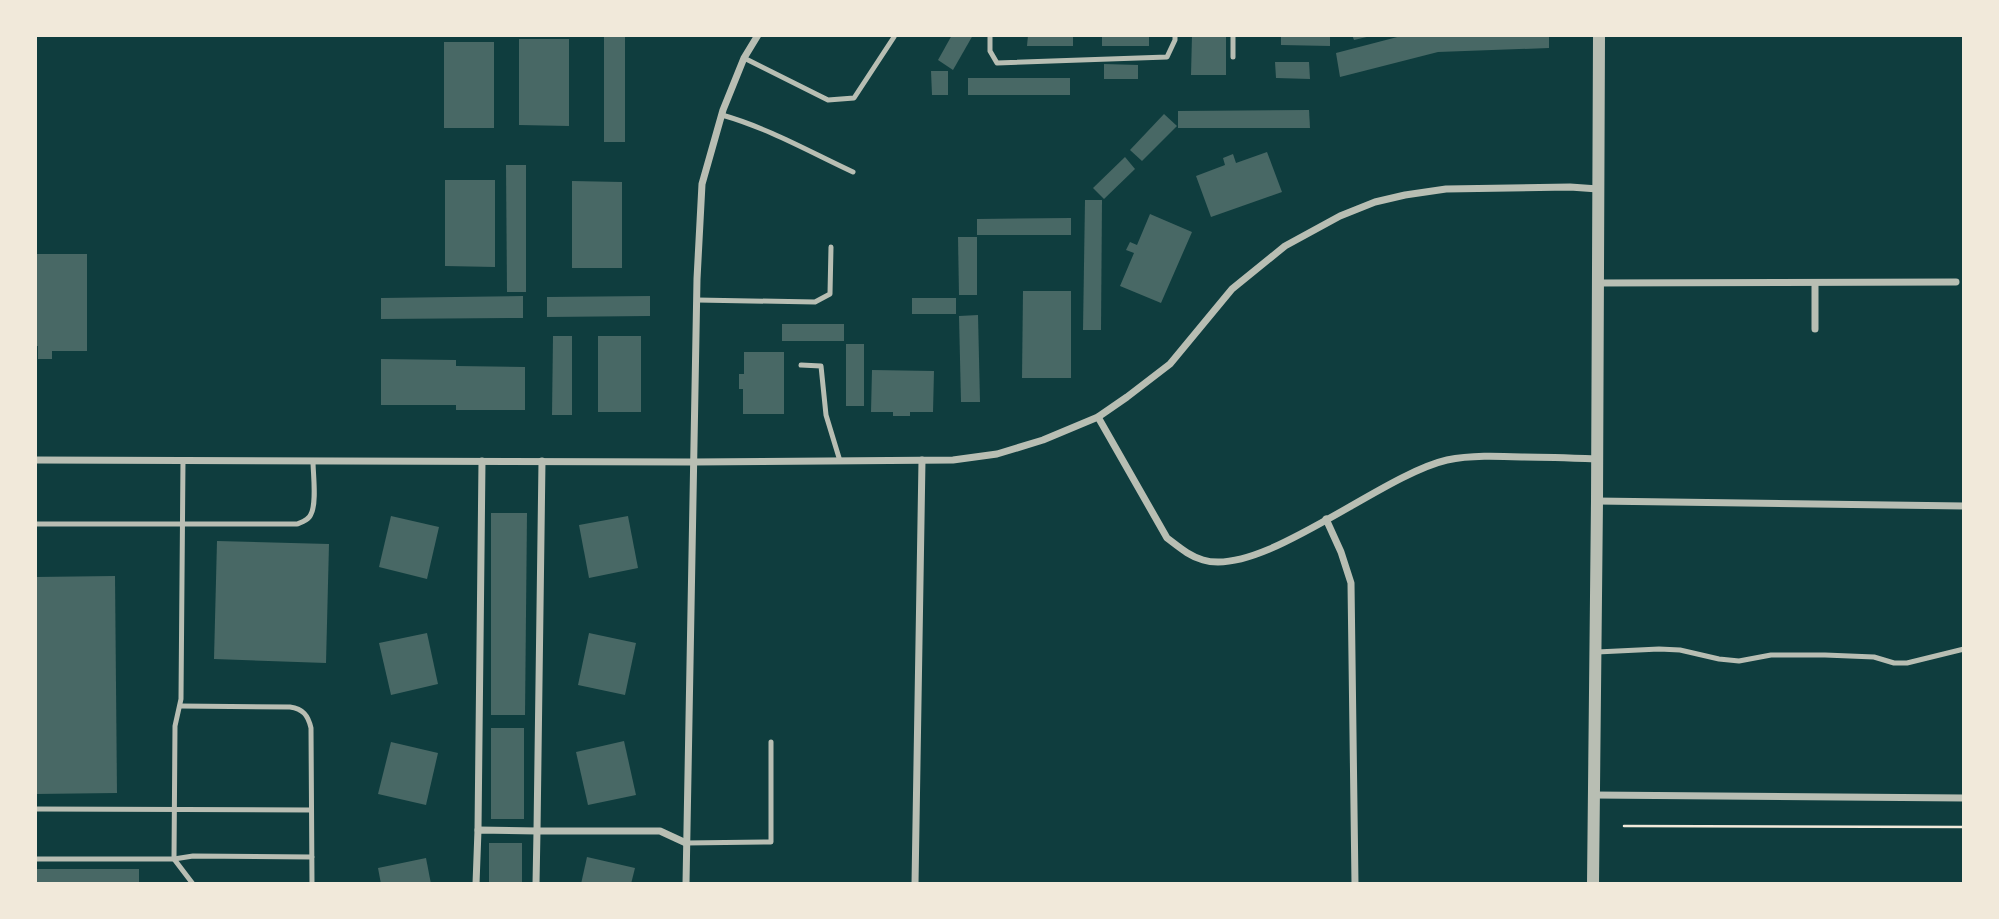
<svg xmlns="http://www.w3.org/2000/svg" width="1999" height="919" viewBox="0 0 1999 919" font-family="'Golos Text',sans-serif">
	<rect width="100%" height="100%" fill="#0f3d3e"/>
	<g fill="#486865">
		<rect x="604" y="35" width="21" height="107"/>
		<polygon points="952,35 973,35 953,70 938,60"/>
		<polygon points="1028,35 1073,35 1073,46 1027,46"/>
		<rect x="1102" y="35" width="47" height="11"/>
		<polygon points="1192,35 1226,35 1226,75 1191,75"/>
		<polygon points="1281,35 1330,35 1330,46 1281,45"/>
		<polygon points="1352,35 1370,35 1371,36 1354,40"/>
		<polygon points="1405,35 1549,35 1549,48 1438,52 1340,77 1336,53"/>
		<polygon points="519,39 569,39 569,126 519,125"/>
		<rect x="444" y="42" width="50" height="86"/>
		<polygon points="1275,62 1309,62 1310,79 1276,78"/>
		<polygon points="1104,64 1138,65 1138,79 1104,79"/>
		<polygon points="931,71 948,71 948,95 932,95"/>
		<rect x="968" y="78" width="102" height="17"/>
		<polygon points="1309,110 1310,128 1178,128 1178,111"/>
		<polygon points="1164,114 1177,126 1142,161 1130,150"/>
		<polygon points="1267,152 1282,192 1211,217 1196,176 1225,165 1223,158 1233,154 1236,163"/>
		<polygon points="1125,157 1135,169 1104,199 1093,188"/>
		<polygon points="506,165 526,165 526,292 507,292"/>
		<polygon points="445,180 495,180 495,267 445,266"/>
		<polygon points="572,181 622,182 622,268 572,268"/>
		<polygon points="1085,200 1102,200 1101,330 1083,330"/>
		<polygon points="1150,214 1192,232 1161,303 1120,286 1134,253 1126,250 1130,242 1137,245"/>
		<polygon points="1071,218 1071,235 977,235 977,219"/>
		<polygon points="958,237 977,237 977,295 959,295"/>
		<polygon points="35,254 87,254 87,351 52,351 52,359 38,359 38,346 35,346"/>
		<polygon points="1023,291 1071,291 1071,378 1022,378"/>
		<polygon points="523,296 523,318 381,319 381,298"/>
		<polygon points="650,296 650,316 547,317 547,297"/>
		<rect x="912" y="298" width="44" height="16"/>
		<polygon points="978,315 980,402 961,402 959,316"/>
		<rect x="782" y="324" width="62" height="17"/>
		<polygon points="553,336 572,336 572,415 552,415"/>
		<rect x="598" y="336" width="43" height="76"/>
		<rect x="846" y="344" width="18" height="62"/>
		<polygon points="744,352 784,352 784,414 743,414 743,389 739,389 739,374 744,374"/>
		<polygon points="381,359 456,360 456,366 525,367 525,410 456,410 456,405 381,405"/>
		<polygon points="872,370 934,371 933,412 910,412 910,416 893,416 893,412 871,412"/>
		<polygon points="491,513 527,513 525,715 491,715"/>
		<polygon points="391,516 439,527 427,579 379,567"/>
		<polygon points="628,516 638,568 589,578 579,525"/>
		<polygon points="217,541 329,544 326,663 214,659"/>
		<polygon points="115,576 117,793 35,794 35,577"/>
		<polygon points="427,633 438,684 391,695 379,643"/>
		<polygon points="589,633 636,643 625,695 578,685"/>
		<rect x="491" y="728" width="33" height="91"/>
		<polygon points="624,741 636,795 588,805 576,752"/>
		<polygon points="391,742 438,753 426,805 378,794"/>
		<rect x="489" y="843" width="33" height="41"/>
		<polygon points="587,857 635,868 631,884 581,884"/>
		<polygon points="426,858 431,884 381,884 378,868"/>
		<rect x="35" y="869" width="104" height="15"/>
	</g>
	<g fill="none" stroke-linecap="round" stroke-linejoin="round">
		<polyline stroke="#f1e9da" stroke-width="2.5" points="1624,826 1964,827"/>
		<g stroke="#b8beb3" stroke-width="5">
			<polyline points="990,35 990,51 997,63 1167,57 1175,40 1175,35"/>
			<polyline points="1233,35 1233,57"/>
			<polyline points="744,58 828,100 854,98 894,37"/>
			<path d="M722 115C768 128 810 152 853 172"/>
			<polyline points="697,300 815,302 830,294 831,247"/>
			<polyline points="801,365 821,366 826,415 840,461"/>
			<polyline points="183,460 181,699 175,726 174,859 193,884"/>
			<path d="M35 524H297C302 522 309 520 311 514 317 503 313 474 313 461"/>
			<polyline points="1597,652 1659,649 1680,650 1719,659 1739,661 1771,655 1825,655 1874,657 1894,663 1907,663 1964,649"/>
			<path d="M180 706 290 707C303 709 308 715 311 728L312 884"/>
			<polyline points="35,809 311,810"/>
			<polyline points="686,843 771,842 771,742"/>
			<polyline points="35,859 174,859 193,856 312,857"/>
		</g>
		<g stroke="#b8beb3" stroke-width="7">
			<polyline points="1598,283 1956,282"/>
			<polyline points="1815,284 1815,329"/>
			<path d="M1098 417 1167 538C1179 547 1189 556 1203 560 1262 578 1381 475 1447 460 1471 455 1497 456 1522 457 1547 457 1572 458 1597 459"/>
			<polyline points="35,460 693,462 953,460 997,454 1043,440 1098,417 1127,397 1170,364 1232,289 1285,246 1340,216 1375,202 1405,195 1446,189 1570,187 1598,189"/>
			<polyline points="1597,501 1964,506"/>
			<polyline points="1326,519 1341,552 1351,583 1355,884"/>
			<polyline points="1594,795 1964,798"/>
			<polyline points="478,830 482,461"/>
			<polyline points="476,884 478,830 537,831 542,461"/>
			<polyline points="536,884 537,831 660,831 686,843"/>
			<polyline points="686,884 697,279 702,184 723,110 744,58 758,35"/>
			<polyline points="915,884 922,460"/>
		</g>
		<polyline stroke="#b8beb3" stroke-width="12" points="1593,884 1597,501 1599,35"/>
	</g>
	<rect width="1999" height="919" fill="none" stroke="#f1e9da" stroke-width="74"/>
</svg>
